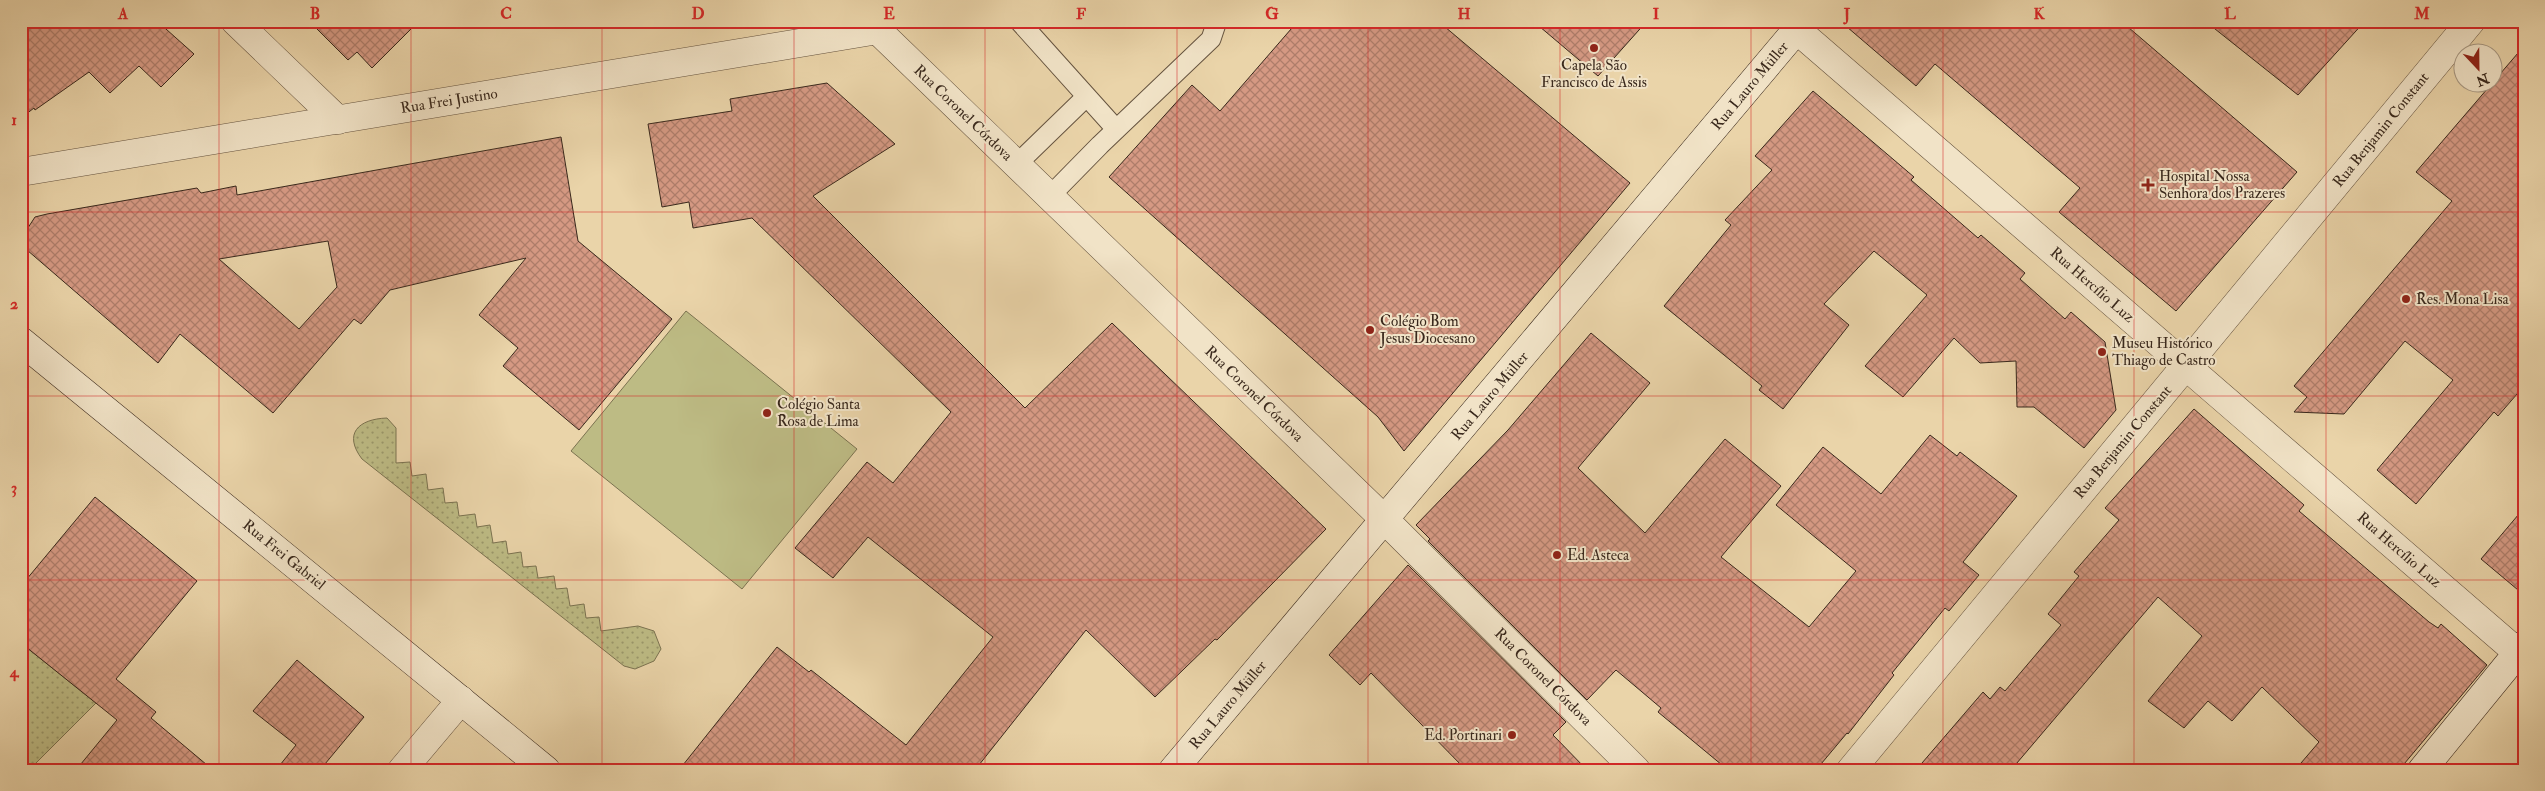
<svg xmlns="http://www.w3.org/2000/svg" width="2545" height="791" viewBox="0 0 2545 791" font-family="'IM FELL Double Pica',serif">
	<defs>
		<pattern id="grass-dots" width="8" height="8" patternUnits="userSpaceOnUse" patternTransform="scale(1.25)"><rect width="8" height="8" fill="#bdbb84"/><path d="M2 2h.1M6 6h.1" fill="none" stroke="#9b986b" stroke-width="1.8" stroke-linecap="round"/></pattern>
		<pattern id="building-cross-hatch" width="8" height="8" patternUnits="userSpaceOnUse" patternTransform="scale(1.25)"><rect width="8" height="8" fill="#d59983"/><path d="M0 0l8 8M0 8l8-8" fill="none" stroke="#ae7d6a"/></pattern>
	</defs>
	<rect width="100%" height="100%" fill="#ead4a9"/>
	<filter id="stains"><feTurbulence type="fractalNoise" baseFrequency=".004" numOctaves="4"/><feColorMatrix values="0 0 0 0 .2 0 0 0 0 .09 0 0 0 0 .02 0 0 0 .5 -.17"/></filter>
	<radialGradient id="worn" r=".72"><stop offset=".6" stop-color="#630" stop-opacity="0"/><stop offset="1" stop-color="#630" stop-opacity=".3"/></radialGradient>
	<g fill="url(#grass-dots)" stroke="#7b7250">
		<path d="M387 418 396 428V463L410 462 412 476 426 474 428 490 443 488 445 503 457 502 459 516 475 514 477 527 490 525 493 543 506 541 508 554 521 552 523 567 536 566 538 578 554 576 556 589 567 588 570 606 584 604 586 618 599 617 601 631 638 626 654 631 661 649 654 661 635 669 624 666 362 459C343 434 358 419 387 418Z"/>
		<polygon points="21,643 96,703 29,770 21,770"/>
	</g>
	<polygon fill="#bdbb84" stroke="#7b7250" points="686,311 857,449 742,589 571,451"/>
	<g fill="url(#building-cross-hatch)" stroke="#39281c" fill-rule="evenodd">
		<polygon points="21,21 157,21 194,54 161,87 139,66 110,93 89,72 35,110 34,108 21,118"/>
		<polygon points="309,21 419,21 372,68 357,52 348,60"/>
		<polygon points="1298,21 1438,21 1630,183 1404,451 1378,417 1109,177 1192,85 1220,111"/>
		<polygon points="1533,21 1647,21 1598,76"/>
		<polygon points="1840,21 2121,21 2297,172 2176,311 2059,212 2080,188 1935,64 1916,86"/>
		<polygon points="2205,21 2365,21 2298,95"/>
		<polygon points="2524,46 2524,386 2498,416 2494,412 2416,504 2377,470 2453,380 2405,341 2344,414 2294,412 2307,397 2294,386 2452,201 2416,172"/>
		<polygon points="827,83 895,144 813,196 1025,408 1112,323 1326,529 1217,640 1215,639 1155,697 1086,630 975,770 679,770 777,647 809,672 811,670 906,745 993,637 868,537 833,578 795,548 867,462 893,483 951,412 752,218 693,228 689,202 662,207 648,124 732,111 730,99"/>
		<polygon points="1813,91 1914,177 1911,180 1978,238 1981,235 2025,273 2020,279 2065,319 2071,312 2105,342 2116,410 2084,448 2034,407 2017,407 2016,361 1980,363 1954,338 1903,397 1865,366 1927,295 1874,251 1824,304 1849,325 1783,409 1759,390 1762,386 1664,306 1731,225 1725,220 1772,170 1755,156"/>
		<path d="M561 137 578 241 672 319 579 430 503 366 518 348 479 315 526 258 390 290 361 324 354 319 273 413 180 334 158 363 27 250 22 237 35 217 47 214 197 188 201 193 236 186 237 195ZM328 241 337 287 299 329 219 259Z"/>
		<polygon points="1591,333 1650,383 1578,468 1645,533 1725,439 1781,486 1721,557 1809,627 1856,571 1776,505 1823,447 1881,494 1930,435 1957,456 1960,452 2017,496 1963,562 1979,575 1949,611 1945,608 1892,673 1894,675 1848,734 1847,733 1816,770 1728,770 1658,712 1661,708 1616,670 1587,700 1428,541 1430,539 1416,525 1508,430"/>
		<polygon points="2194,409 2304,505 2299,511 2429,622 2438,628 2441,624 2487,665 2399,770 2295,770 2319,742 2262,687 2232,721 2208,701 2184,728 2148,701 2202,636 2158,597 2011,770 1916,770 1983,692 1990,699 2000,687 2005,691 2061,625 2048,614 2079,576 2074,572 2119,520 2105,508"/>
		<polygon points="95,497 197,581 116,679 156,712 151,718 213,770 76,770 117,720 21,643 21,586"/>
		<polygon points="2524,508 2524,595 2481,559"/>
		<polygon points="1408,565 1566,722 1553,735 1587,770 1466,770 1371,673 1360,685 1329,655"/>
		<polygon points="297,660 364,717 320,770 276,770 296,745 253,711"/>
	</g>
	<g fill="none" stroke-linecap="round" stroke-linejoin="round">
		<defs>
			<g id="service">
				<polyline points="1019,21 1116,129"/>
				<polyline points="1016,165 1086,97"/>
				<polyline points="1049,197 1100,145 1211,39 1217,21"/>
			</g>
			<g id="minor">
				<polyline points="235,21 338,120"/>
				<polyline points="402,770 461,700"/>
			</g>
			<g id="tertiary">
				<polyline points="868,21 1385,520 1636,770"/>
				<polyline points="1797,30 2524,658"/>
				<polyline points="21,172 878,30"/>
				<polyline points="1851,770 2471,21"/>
			</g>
			<g id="secondary">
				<polyline points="21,341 546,770"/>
				<polyline points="1173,770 1804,21"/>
				<polyline points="2422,770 2524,645"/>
			</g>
		</defs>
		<use href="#service" stroke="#65533f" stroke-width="21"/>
		<use href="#minor" stroke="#65533f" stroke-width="29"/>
		<use href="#tertiary" stroke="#65533f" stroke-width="29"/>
		<use href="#secondary" stroke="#39281c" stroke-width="29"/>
		<use href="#service" stroke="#f1e3c7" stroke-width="19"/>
		<use href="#minor" stroke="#f1e3c7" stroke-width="28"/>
		<use href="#tertiary" stroke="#f1e3c7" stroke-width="28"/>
		<use href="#secondary" stroke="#f1e3c7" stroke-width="28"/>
	</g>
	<path fill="none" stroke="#d62828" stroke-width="1" stroke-opacity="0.55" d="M219 21V770M411 21V770M602 21V770M794 21V770M985 21V770M1177 21V770M1368 21V770M1560 21V770M1751 21V770M1943 21V770M2134 21V770M2326 21V770M21 212H2524M21 396H2524M21 580H2524"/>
	<g fill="#8f2418" stroke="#f1e3c7" stroke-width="2">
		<circle cx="1594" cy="48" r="5"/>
		<path d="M2145.5 177.5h5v5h5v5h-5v5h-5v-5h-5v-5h5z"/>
		<circle cx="2406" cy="299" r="5"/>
		<circle cx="1370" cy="330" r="5"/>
		<circle cx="2102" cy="352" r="5"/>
		<circle cx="767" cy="413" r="5"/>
		<circle cx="1557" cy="555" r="5"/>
		<circle cx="1512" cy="735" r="5"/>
	</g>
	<g text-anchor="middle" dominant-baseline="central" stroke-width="4" stroke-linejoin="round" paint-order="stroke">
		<g font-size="15" fill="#39281c" stroke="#f1e3c7" text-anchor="start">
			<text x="1594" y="65" text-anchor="middle">Capela São<tspan x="1594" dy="17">Francisco de Assis</tspan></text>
			<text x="2159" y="176">Hospital Nossa<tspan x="2159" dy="17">Senhora dos Prazeres</tspan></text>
			<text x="2416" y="299">Res. Mona Lisa</text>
			<text x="1380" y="321">Colégio Bom<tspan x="1380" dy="17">Jesus Diocesano</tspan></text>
			<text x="2112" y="343">Museu Histórico<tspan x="2112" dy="17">Thiago de Castro</tspan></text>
			<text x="777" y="404">Colégio Santa<tspan x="777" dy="17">Rosa de Lima</tspan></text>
			<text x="1567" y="555">Ed. Asteca</text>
			<text x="1502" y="735" text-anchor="end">Ed. Portinari</text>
		</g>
		<g font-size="15" fill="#39281c" stroke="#f1e3c7">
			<text transform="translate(1750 86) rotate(-50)">Rua Lauro Müller</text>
			<text transform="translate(449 101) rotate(-9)">Rua Frei Justino</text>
			<text transform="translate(963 113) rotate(44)">Rua Coronel Córdova</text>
			<text transform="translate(2381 130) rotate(-51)">Rua Benjamin Constant</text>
			<text transform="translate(2092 285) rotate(41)">Rua Hercílio Luz</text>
			<text transform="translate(1254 394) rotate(44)">Rua Coronel Córdova</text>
			<text transform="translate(1490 396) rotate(-50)">Rua Lauro Müller</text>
			<text transform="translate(2123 442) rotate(-50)">Rua Benjamin Constant</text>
			<text transform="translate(2399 550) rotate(41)">Rua Hercílio Luz</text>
			<text transform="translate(284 555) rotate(39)">Rua Frei Gabriel</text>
			<text transform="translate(1543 677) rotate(45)">Rua Coronel Córdova</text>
			<text transform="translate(1228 705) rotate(-50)">Rua Lauro Müller</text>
		</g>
	</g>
	<rect width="2545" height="791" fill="none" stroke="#ead4a9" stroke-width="55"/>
	<g transform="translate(2478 68) rotate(158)"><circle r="24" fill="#f1e3c7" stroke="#a79883"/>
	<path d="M0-4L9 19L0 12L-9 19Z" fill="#8f2418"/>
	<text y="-8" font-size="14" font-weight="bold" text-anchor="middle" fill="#39281c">N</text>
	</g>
	<rect x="28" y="28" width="2490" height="736" fill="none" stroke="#d62828" stroke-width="2"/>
	<g font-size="16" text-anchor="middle" font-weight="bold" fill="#d62828">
		<text x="123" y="19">A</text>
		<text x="315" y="19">B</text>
		<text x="506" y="19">C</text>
		<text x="698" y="19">D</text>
		<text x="889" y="19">E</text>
		<text x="1081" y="19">F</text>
		<text x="1272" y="19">G</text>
		<text x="1464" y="19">H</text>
		<text x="1656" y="19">I</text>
		<text x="1847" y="19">J</text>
		<text x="2039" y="19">K</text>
		<text x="2230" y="19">L</text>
		<text x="2422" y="19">M</text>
		<text x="14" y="125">1</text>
		<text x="14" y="309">2</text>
		<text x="14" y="493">3</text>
		<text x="14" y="677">4</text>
	</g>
	<rect width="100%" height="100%" filter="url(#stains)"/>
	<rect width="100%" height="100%" fill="url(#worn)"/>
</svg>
